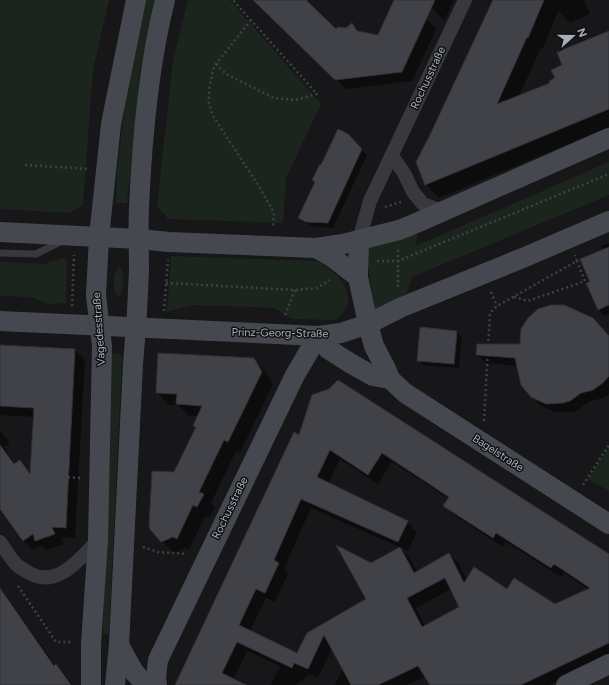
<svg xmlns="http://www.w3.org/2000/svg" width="609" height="685" viewBox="0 0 609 685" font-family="Figtree,sans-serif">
	<rect width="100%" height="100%" fill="#171719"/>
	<g fill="#1c251d">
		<polygon points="0,0 109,0 93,69 83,205 69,213 0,209"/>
		<polygon points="144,0 155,0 140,70 127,203 116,203 117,172 124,111"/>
		<polygon points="188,0 230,0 321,104 286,178 283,223 168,219 157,205 173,61"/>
		<polygon points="609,162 609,195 412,277 407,293 376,311 374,305 366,249 418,229 416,246"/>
		<path d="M171 256 316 261C332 267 355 289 346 308 344 312 339 316 336 320L292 319 275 308 193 305 167 312Z"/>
		<polygon points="64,258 67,260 66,303 47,304 32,297 0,296 0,262 44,264"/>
		<path d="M118 268H120C126 276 123 286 121 295L119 297H117C113 287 112 277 118 268Z"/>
		<polygon points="111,353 122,355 109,634 103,633"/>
		<polygon points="609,447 609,491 588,479"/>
	</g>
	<g fill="#0007" fill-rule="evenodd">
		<polygon points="254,0 305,0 336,31 346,29 352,25 361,33 378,37 395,0 426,19 436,29 412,81 346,89"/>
		<polygon points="425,0 454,0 444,21"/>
		<polygon points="494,0 584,0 590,14 570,23 558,11 543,48 541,48 519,96 552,84 564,65 609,32 609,127 439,198 426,184 463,68"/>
		<polygon points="353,140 367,155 333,228 312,226 304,222 299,218"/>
		<polygon points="609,243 609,314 605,316 598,310 591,282 603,250 601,246"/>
		<polygon points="457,332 462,337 459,368 423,365 418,360"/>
		<polygon points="609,337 609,394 603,398 590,401 579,409 573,412 556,412 541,406 532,397 518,366 486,363 477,355 520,345"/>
		<polygon points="0,346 75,350 85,360 75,538 61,537 64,544 46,550 41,545 33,550 24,541 0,507 0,430 10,443 4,447 15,464 19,461 31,473 34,417 0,415"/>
		<polygon points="253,359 265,371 273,384 240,453 236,451 211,503 215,507 209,518 205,516 189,550 185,548 174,553 162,541 174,473 196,427 199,416 189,416 178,405 169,405 157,393"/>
		<path d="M313 396 609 555V656L550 685H432L426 676 407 685H335L343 668 332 648 318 678 309 674 296 685H271L280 666 247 651 233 680 243 685H181L299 436ZM340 459 378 484 392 462 449 499 445 506 454 515 503 547 506 542 561 577 564 573 589 590 555 606 507 591 467 580 459 564 449 554 417 572 410 558 400 548 371 564 367 600 298 655 250 631 266 598 275 602 288 574 284 569 311 508 408 551 417 532 407 522 328 484ZM451 589 460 607 425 626 416 608Z"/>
		<polygon points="0,587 56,666 64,673 72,685 8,685 0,666"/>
	</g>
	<g fill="#414247" stroke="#313136" fill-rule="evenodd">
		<polygon points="253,0 306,0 336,29 338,27 346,28 352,23 357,31 378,35 394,0 435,0 402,72 335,80"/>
		<polygon points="493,0 544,0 528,38 527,37 497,104 550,83 549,81 555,78 551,70 562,65 557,52 609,31 609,109 425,185 416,162 429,137"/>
		<polygon points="338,129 348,134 362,149 328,223 306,222 298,218 315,182 312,180 320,164 321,165"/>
		<polygon points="609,247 609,305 598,310 586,283 590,282 580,259"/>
		<polygon points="551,305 564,305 593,318 609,336 609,376 604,382 593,390 581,393 570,401 563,403 546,404 531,397 521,385 515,358 476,355 477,344 520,344 521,329 528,318 538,309"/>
		<polygon points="420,327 457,331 454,364 417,361"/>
		<polygon points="0,345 75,349 66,528 52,527 55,534 35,541 33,534 23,541 0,509 0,445 14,464 20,460 30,474 34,408 0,406"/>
		<polygon points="158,353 254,358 262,372 228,442 224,440 199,492 204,494 197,507 193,505 177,539 173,537 161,542 149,528 152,471 174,472 196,427 193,426 202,406 176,404 177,394 156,393"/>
		<path d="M338 380 609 554V643L521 685H430L418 666 378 685H351L324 635 308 669 294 663 292 668 237 642 222 673 246 685H175L294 432 299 435 312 395 329 389ZM330 450 368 475 382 453 449 497 443 506 493 538 496 533 551 568 554 564 590 588 555 604 514 578 507 589 474 567 464 583 449 553 414 573 400 547 371 563 336 545 366 599 307 633 297 653 239 625 256 589 265 593 279 563 274 560 301 499 398 542 408 521 317 477ZM445 578 459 607 422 627 407 598Z"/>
		<polygon points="0,588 54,666 56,664 71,685 0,685"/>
	</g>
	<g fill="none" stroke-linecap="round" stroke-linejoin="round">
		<g stroke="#3d4146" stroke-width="2.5" stroke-dasharray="2 3" stroke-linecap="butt">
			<polyline points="251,20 216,64 213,70 209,90 209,104 213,116 260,188 274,213 273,227"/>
			<polyline points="216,64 226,74 274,98 296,100 317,94 233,0"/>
			<polyline points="25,165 88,169"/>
			<polyline points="385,207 401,202"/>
			<polyline points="398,250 398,289"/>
			<polyline points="377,261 398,261 609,174"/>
			<polyline points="166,283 295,290 317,288 330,280"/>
			<polyline points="491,292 497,306"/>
			<polyline points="514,297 528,301 585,281 577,261"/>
			<polyline points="72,306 74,255"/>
			<polyline points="164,311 168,260"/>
			<polyline points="285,315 295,290"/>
			<polyline points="484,421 490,313 497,306 577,261 575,255"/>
			<polyline points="63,477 81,478"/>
			<polyline points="583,485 609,445"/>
			<polyline points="14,486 38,476"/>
			<polyline points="143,547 158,552 187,554"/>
			<polyline points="18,586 56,642 72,642"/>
		</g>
		<polyline stroke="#37393f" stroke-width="7" points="0,253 36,254 62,241"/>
		<g stroke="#37393f" stroke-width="14">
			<polyline points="392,156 404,173 413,192 423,204 442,211"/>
			<polyline points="359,240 370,201 465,0"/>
			<path d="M0 542C5 549 10 558 16 564 19 568 25 570 29 573 57 589 81 558 98 540"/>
		</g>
		<g stroke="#45494f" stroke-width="20">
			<polyline points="0,232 139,239 169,242 316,248 343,244 399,230 414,224 609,138"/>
			<polyline points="359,240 358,277 368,324 374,346 386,369 390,379 405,393 609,524"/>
			<polyline points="316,248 332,257 358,277"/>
			<polyline points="0,321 318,336 341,333 368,324 402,307 525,257 609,221"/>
			<polyline points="318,336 328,349 350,363 373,376 390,379"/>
			<polyline points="119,645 134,672 146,685"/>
			<polyline points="91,685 91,644 98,540 102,346 96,295 99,237 111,124 136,0"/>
			<path d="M115 685 119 645 133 364C136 333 138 302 139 270 139 249 138 228 139 207 142 138 148 67 165 0"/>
			<polyline points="157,685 156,678 158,660 295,375 318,336"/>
			<polyline points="566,685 609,664"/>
		</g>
		<g stroke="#4a4e54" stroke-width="1">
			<polyline points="557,685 609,661"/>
			<polyline points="575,685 609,669"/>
		</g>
	</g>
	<g text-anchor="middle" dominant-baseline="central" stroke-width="3" stroke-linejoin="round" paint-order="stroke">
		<g font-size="11" fill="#a8afbb" stroke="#121214">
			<text transform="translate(428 78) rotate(-65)">Rochusstraße</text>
			<text transform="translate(99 329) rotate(-94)">Vagedesstraße</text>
			<text transform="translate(280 333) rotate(1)">Prinz-Georg-Straße</text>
			<text transform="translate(498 453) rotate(33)">Bagelstraße</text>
			<text transform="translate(230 508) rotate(-64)">Rochusstraße</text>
		</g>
	</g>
	<g transform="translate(573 36) rotate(69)" stroke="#121214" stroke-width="3" paint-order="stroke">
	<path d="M0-3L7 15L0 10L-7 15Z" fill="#a8afbb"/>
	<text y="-6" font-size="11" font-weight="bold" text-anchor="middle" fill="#a8afbb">N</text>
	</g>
</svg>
